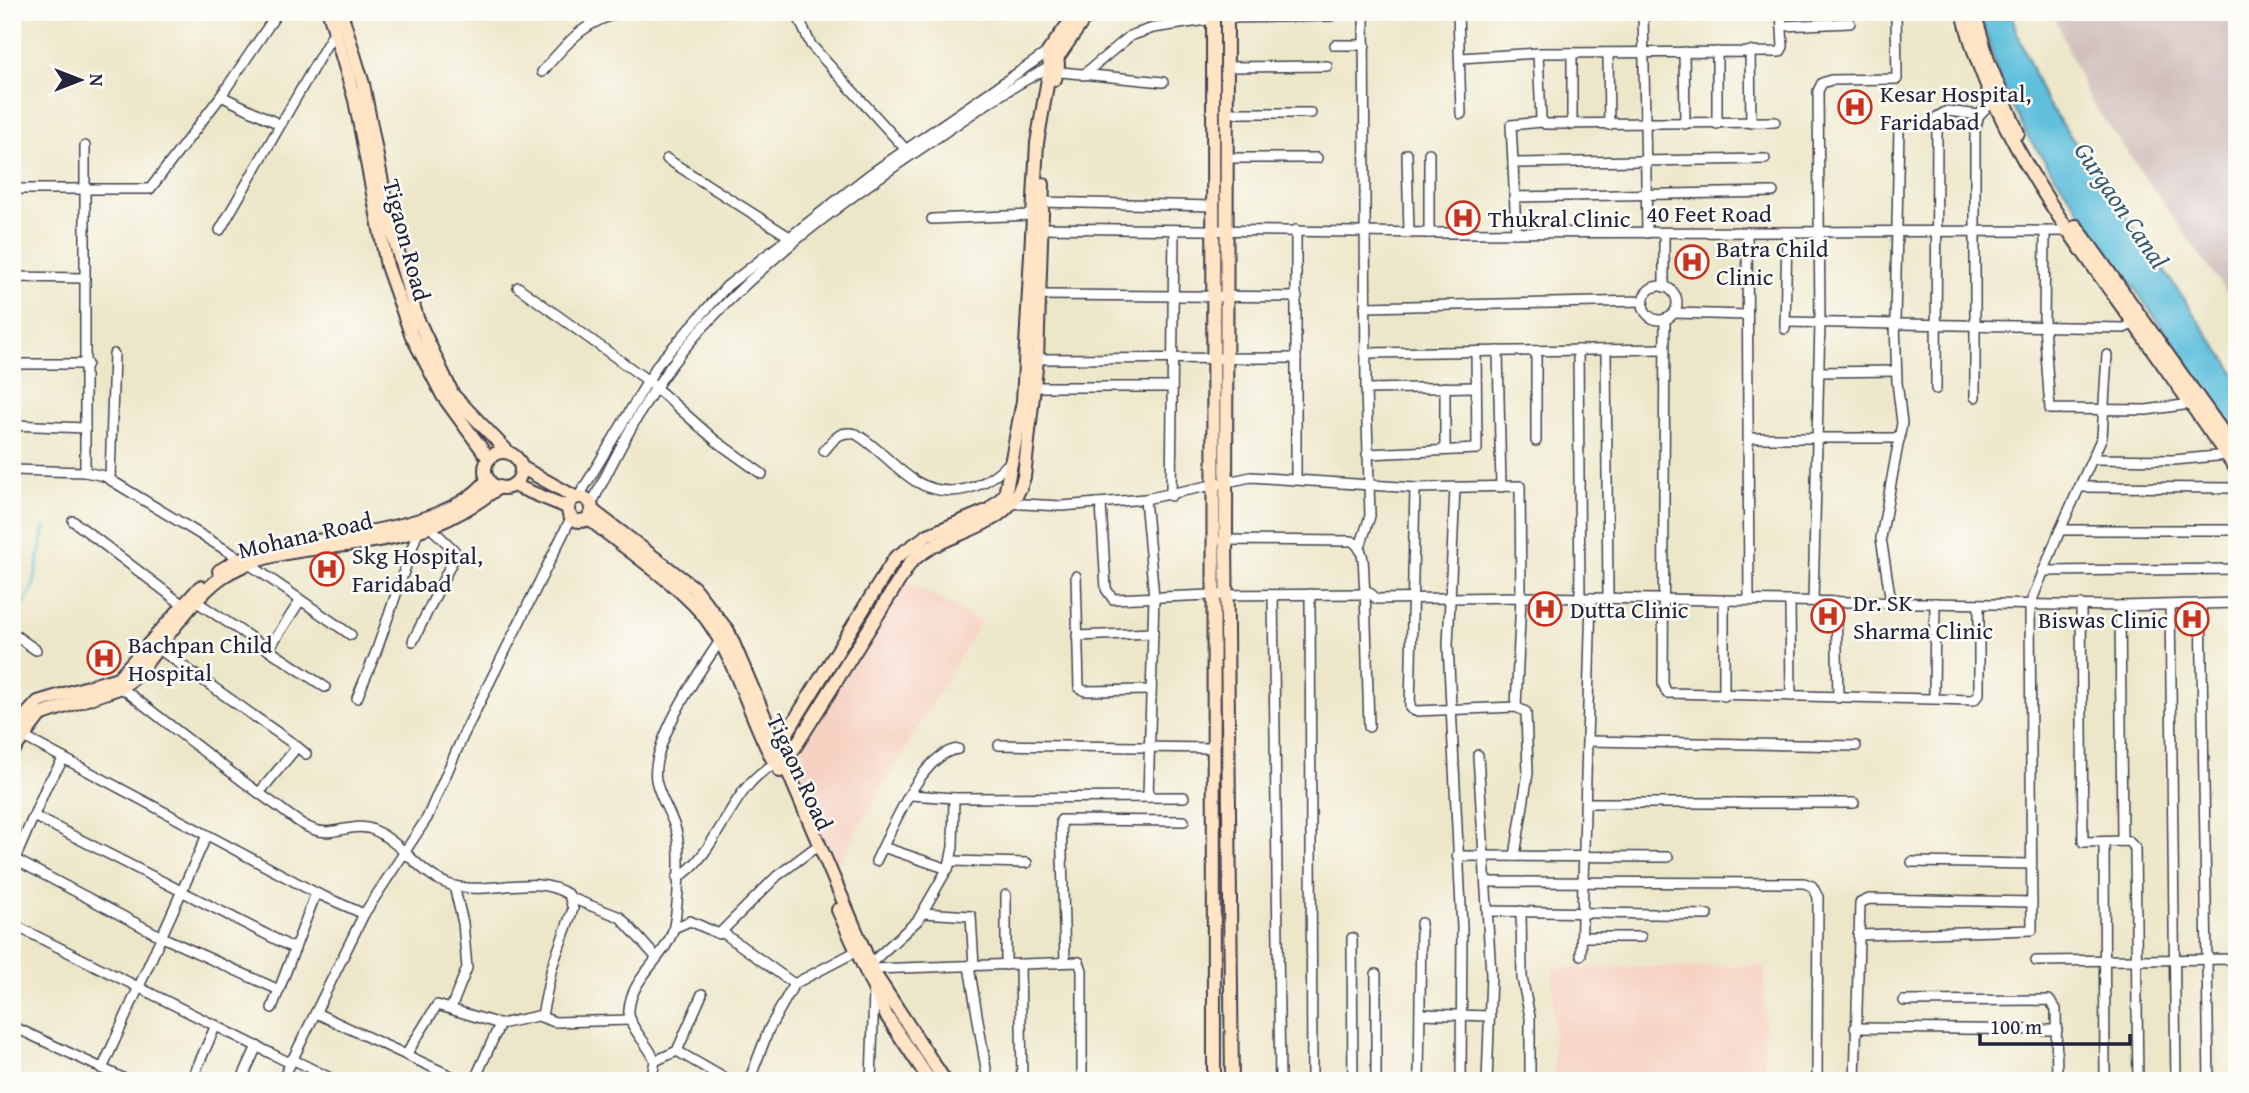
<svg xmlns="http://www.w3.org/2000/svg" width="2249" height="1093" viewBox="0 0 2249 1093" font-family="'Gentium Book Plus',serif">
	<rect width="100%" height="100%" fill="#fdfcf7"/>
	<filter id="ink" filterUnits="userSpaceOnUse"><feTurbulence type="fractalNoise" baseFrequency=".0143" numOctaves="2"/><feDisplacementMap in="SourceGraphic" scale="14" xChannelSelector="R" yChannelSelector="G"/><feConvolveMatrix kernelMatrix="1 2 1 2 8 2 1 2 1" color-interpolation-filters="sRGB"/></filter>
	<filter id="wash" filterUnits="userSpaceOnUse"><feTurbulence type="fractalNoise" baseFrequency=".00686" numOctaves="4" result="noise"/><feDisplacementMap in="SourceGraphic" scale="28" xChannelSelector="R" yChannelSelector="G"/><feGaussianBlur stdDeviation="1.57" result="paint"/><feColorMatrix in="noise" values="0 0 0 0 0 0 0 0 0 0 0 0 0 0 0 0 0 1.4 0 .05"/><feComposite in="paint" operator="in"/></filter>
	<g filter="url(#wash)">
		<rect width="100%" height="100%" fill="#ede7c9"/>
		<g fill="#f6d2c3">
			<polygon points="902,578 981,622 835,867 810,821 802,783 803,747"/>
			<polygon points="1764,966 1765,1075 1554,1077 1553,968"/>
		</g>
		<polygon fill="#d1bfbd" points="2053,12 2237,12 2237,291 2226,292 2087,95"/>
		<polygon fill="#5ebfdc" stroke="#40708c" stroke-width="2" points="1979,12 2012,12 2015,27 2044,98 2237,376 2237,434 2028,137 2001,83"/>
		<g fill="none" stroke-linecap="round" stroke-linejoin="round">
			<polyline stroke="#5ebfdc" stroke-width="2.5" points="12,625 33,587 45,527"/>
		</g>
	</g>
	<g filter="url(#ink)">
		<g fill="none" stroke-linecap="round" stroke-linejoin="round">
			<defs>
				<g id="street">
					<polyline points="796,12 811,45 908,152"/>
					<polyline points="1458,12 1461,114"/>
					<polyline points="1643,12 1647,233"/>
					<polyline points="1227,18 1331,16"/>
					<polyline points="1782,26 1850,23"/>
					<polyline points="1335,45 1365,45"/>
					<polyline points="1750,51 1751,123"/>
					<polyline points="1684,52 1685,124"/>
					<polyline points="1538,53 1541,119 1545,124 1775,122"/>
					<polyline points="1572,53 1572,125"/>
					<polyline points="1608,53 1609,125"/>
					<polyline points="1460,58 1538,53 1780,52 1783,47 1781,12"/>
					<polyline points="1227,67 1327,66"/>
					<path d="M542 72C567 43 585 19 625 12"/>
					<polyline points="1061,72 1163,82"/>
					<polyline points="1083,75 1130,36 1153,28 1213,19"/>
					<polyline points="221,96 279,124"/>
					<polyline points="1227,113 1311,113"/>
					<polyline points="1717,124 1717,52"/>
					<polyline points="85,146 85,472"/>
					<polyline points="1429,153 1429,233"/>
					<polyline points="1407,154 1409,233"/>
					<polyline points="1227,158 1317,158"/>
					<polyline points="667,159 788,236"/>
					<polyline points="1513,163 1511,125 1542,122"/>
					<polyline points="12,189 150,189 221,96 278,12"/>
					<polyline points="1514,197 1773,192"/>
					<polyline points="1040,202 1213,206"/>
					<polyline points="932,219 1033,215"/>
					<polyline points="1039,228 1429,233 2071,231"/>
					<polyline points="220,230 334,32"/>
					<polyline points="1296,230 1296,479"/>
					<polyline points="1747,232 1749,600"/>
					<polyline points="1516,233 1513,163 1765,159"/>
					<polyline points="1664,233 1664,287"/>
					<polyline points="2045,234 2044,325 2050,409 2146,410 2191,404"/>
					<polyline points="12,277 85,278"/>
					<circle cx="1660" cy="303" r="17"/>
					<polyline points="518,287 647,380 716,441 762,474"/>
					<polyline points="1040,295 1297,297"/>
					<polyline points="1365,307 1644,301"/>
					<polyline points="1674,313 1747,315"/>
					<polyline points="1665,319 1663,684 1667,693 1974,700 1979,694 1979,604"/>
					<polyline points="1785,322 2124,328 2140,321"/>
					<polyline points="1785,329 1787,232"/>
					<polyline points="1578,350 1580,598"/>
					<polyline points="1606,350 1608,599"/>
					<polyline points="1498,351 1501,487"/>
					<polyline points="1365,353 1665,349"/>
					<polyline points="1037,359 1296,358"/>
					<polyline points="12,364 87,364"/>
					<polyline points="1820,372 1896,371"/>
					<polyline points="1034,387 1170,387"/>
					<polyline points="1366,389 1476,387"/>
					<polyline points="1936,389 1937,117 1947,111 1979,115"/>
					<polyline points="1975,397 1975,130 1979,115 1994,100"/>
					<polyline points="12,425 85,428"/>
					<polyline points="1750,438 1900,438"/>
					<polyline points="1536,441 1536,351"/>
					<polyline points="1445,450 1445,387"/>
					<path d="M824 451C834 439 839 430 856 434 890 454 908 491 951 491 978 490 992 478 1012 461"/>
					<polyline points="1367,454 1477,449 1476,352"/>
					<polyline points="2093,459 2174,460 2227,455"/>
					<polyline points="12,470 85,472 104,476 249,564 351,635"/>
					<polyline points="110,479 114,354"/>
					<polyline points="2081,487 2237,488"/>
					<polyline points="1415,488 1410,708 1415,711 1516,707 1526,712 1528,773 1515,856"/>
					<polyline points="1455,488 1448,645 1462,928 1461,1081"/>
					<polyline points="579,496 658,364 727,286 869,175 1048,52"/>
					<polyline points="1171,496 1174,230"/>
					<polyline points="1145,499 1154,597 1148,797"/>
					<polyline points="1005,503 1062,506 1145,499 1251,477 1415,488 1520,486 1521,597 1516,707"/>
					<polyline points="1101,504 1106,589 1113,599 1211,595 1365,594"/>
					<path d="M591 505C618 451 646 395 684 349 753 267 844 200 932 141 971 114 1008 88 1050 67"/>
					<polyline points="73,521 183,605"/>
					<polyline points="2060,530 2237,530"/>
					<path d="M1223 540 1352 541C1368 550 1362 574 1365 589L1377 599 1521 597 2120 606 2237 603"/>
					<polyline points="1360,547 1370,516 1366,389 1364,12"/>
					<polyline points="2043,571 2237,569"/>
					<polyline points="1076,576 1079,688 1085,691 1151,690"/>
					<polyline points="1365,589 1369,727"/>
					<polyline points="1310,594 1312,1081"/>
					<polyline points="1273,595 1280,1081"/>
					<polyline points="1790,601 1791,696"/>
					<polyline points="1813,601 1820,322 1818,91 1822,83 1831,80 1897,79 1896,12"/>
					<polyline points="1836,601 1838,698"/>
					<polyline points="197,602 325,687"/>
					<polyline points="1891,602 1881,538 1902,423 1897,382 1895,323 1899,127"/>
					<polyline points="2201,604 2209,1081"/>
					<polyline points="2081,605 2083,842 2128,841 2135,848 2138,1081"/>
					<polyline points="2120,606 2122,841"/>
					<polyline points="2170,606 2176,1081"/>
					<polyline points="12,633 36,650"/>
					<polyline points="1077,636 1153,633"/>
					<polyline points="413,641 454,558 454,550 430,527"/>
					<polyline points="159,649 295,745 293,752 259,793"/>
					<polyline points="268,650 300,601"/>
					<path d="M118 685C169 724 218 764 270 801 284 810 299 825 315 830 336 837 354 820 376 831 404 845 419 873 448 884 485 898 533 871 569 895L573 909 552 967 542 1015 500 1024 474 1081"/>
					<polyline points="1724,696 1724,601"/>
					<polyline points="357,698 376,652 418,531"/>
					<polyline points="1934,698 1935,603"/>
					<polyline points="22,736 316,893"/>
					<polyline points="1588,741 1856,746"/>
					<polyline points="295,745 306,754"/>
					<polyline points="999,745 1213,748"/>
					<polyline points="1478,755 1491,975 1487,1081"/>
					<polyline points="911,795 954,798 1184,797"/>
					<polyline points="1586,803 1854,803"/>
					<polyline points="34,816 295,949"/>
					<polyline points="2104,842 2105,1081"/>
					<polyline points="883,847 948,869"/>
					<polyline points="1457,856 1668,857"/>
					<polyline points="16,860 162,937 279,990"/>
					<path d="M876 861C892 830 921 753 958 749"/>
					<polyline points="952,861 1027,863"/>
					<polyline points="1912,862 2031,864"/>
					<polyline points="12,866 47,785 63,760"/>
					<path d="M677 878C719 855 731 782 776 764"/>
					<polyline points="1487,882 1804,883 1812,886 1818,897 1817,1081"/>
					<polyline points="1006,895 1006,965"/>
					<polyline points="571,898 620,917 656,957"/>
					<polyline points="1489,911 1708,915"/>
					<polyline points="1521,911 1522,978 1530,1017 1530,1081"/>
					<polyline points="923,913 971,916 974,966"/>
					<polyline points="12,924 290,1063"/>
					<polyline points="674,928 690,921 719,934 777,876 813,849"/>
					<polyline points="722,932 794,984"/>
					<polyline points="1858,935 2032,930 2030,605 2060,530 2102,437 2107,355"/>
					<polyline points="1582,937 1641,937"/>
					<polyline points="1352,938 1353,1081"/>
					<polyline points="1581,955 1591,598"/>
					<polyline points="1065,961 1061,820 1184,821"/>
					<polyline points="2036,961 2237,959"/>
					<polyline points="870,964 918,920 949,866 953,847 954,798"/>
					<polyline points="1020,964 1022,1081"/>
					<polyline points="969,966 988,1081"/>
					<polyline points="872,969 1079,962 1082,970 1082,1081"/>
					<polyline points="1904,1001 2049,1000 2056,1009 2057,1081"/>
					<polyline points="272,1008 316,893 364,914"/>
					<polyline points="451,1008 467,968 463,923 454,886"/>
					<polyline points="316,1013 462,1081"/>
					<polyline points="1420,1014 1490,1016"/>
					<polyline points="541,1017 555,1022 631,1020"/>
					<polyline points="12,1026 129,1081"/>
					<polyline points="1855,1028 2057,1030"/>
					<polyline points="677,1051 729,1081"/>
					<polyline points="406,1055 437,1005 500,1024"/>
					<polyline points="292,1059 336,1081"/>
					<polyline points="655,1061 677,1051 702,994"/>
					<polyline points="102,1069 207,835"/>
					<polyline points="191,1081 216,1025"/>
					<polyline points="241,1081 257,1046"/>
					<polyline points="282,1081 364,914 427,818 463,736 571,518"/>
					<path d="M651 1081 655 1061C650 1045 627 1027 629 1010 631 976 668 957 674 926 678 904 682 850 676 830 671 813 659 797 656 780 650 745 700 670 720 641"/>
					<polyline points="749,1081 769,1029 794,984 855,952"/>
					<polyline points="871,1081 874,992"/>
					<polyline points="1376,1081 1376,974"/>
					<polyline points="1419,1081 1421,923"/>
					<polyline points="1855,1081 1860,903 1869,899 2032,902"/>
				</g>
				<g id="secondary">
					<polyline points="329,12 355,100 387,266 411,334 443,396 489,459"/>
					<polyline points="341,12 363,84 390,224 417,318 453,395 508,452"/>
					<polyline points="1213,12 1214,1081"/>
					<polyline points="1227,12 1226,540 1232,1081"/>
					<path d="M1963 12C1990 129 2067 230 2136 326 2170 374 2203 422 2237 470"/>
					<polyline points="1974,12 1989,63 2018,133"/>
					<polyline points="1055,61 1089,12"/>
					<polyline points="1055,79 1058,65 1056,45"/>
					<polyline points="2076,226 2237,452"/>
					<circle cx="503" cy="470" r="18"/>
					<polyline points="521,467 575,497"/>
					<polyline points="513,485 567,507"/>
					<circle cx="580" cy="509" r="12"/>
					<polyline points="592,510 693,587 728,631 874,973 945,1081"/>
					<path d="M588 518C621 546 683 587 707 620 735 658 750 718 774 762"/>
					<path d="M311 542C363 533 456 523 488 479"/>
					<polyline points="219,571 239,559 260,554"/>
					<polyline points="12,731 38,702 118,678 200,587"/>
					<path d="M12 752 40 715 122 687 134 678C158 650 193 597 222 577 260 551 317 549 362 543 419 534 453 522 499 487"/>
					<polyline points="772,757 895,558 928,535 989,510 1005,495 1023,401 1037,143 1050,67 1048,52 1077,12"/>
					<path d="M780 771 910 563C946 527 1009 534 1024 477L1037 359 1043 184"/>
					<polyline points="838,910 886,1015 930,1081"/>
				</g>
			</defs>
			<use href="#street" stroke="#404050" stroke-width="12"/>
			<use href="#secondary" stroke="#404050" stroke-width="16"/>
			<use href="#street" stroke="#fff" stroke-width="9"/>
			<use href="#secondary" stroke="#ffe4c6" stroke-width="12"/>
		</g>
	</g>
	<defs>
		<symbol id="hospital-ring" viewBox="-11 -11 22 22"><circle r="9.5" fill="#fdfcf7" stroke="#c8321e" stroke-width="1.5"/><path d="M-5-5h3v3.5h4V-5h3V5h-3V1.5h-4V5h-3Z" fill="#c8321e"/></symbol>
	</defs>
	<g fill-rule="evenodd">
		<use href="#hospital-ring" x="1836" y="88" width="38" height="38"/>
		<use href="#hospital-ring" x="1444" y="199" width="38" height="38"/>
		<use href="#hospital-ring" x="1673" y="243" width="38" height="38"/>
		<use href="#hospital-ring" x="308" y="550" width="38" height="38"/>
		<use href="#hospital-ring" x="1526" y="590" width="38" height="38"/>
		<use href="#hospital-ring" x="1809" y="597" width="38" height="38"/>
		<use href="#hospital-ring" x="2173" y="600" width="38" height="38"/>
		<use href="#hospital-ring" x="85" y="639" width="38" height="38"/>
	</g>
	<g text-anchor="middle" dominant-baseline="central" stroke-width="5" stroke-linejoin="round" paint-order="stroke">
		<g font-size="24" fill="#22223b" stroke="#fdfcf7" text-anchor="start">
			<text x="1880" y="93">Kesar Hospital,<tspan x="1880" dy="28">Faridabad</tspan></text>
			<text x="1488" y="218">Thukral Clinic</text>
			<text x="1716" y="248">Batra Child<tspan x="1716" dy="28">Clinic</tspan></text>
			<text x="352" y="555">Skg Hospital,<tspan x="352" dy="28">Faridabad</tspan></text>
			<text x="1853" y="602">Dr. SK<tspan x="1853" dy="28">Sharma Clinic</tspan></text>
			<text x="1570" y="609">Dutta Clinic</text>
			<text x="2168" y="619" text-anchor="end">Biswas Clinic</text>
			<text x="128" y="644">Bachpan Child<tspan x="128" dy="28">Hospital</tspan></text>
		</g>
		<g font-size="24" fill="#22223b" stroke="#fdfcf7">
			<text x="1709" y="213">40 Feet Road</text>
			<text transform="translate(407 240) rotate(75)">Tigaon Road</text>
			<text transform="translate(305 535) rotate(-13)">Mohana Road</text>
			<text transform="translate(800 772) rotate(65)">Tigaon Road</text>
		</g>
		<g font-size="26" font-style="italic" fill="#375973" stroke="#fdfcf7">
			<text transform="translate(2122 205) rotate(56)">Gurgaon Canal</text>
		</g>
	</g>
	<rect width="2249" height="1093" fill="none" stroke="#fdfcf7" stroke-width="42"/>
	<g transform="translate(80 80) rotate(90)" stroke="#fdfcf7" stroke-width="5" paint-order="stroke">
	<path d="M0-5L12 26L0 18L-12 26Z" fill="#22223b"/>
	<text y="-10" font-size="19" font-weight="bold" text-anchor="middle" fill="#22223b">N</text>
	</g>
	<path d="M1980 1034v10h150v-10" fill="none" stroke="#22223b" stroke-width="3.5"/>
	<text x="1990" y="1034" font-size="21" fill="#22223b" stroke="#fdfcf7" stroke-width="5" paint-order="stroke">100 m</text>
</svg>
